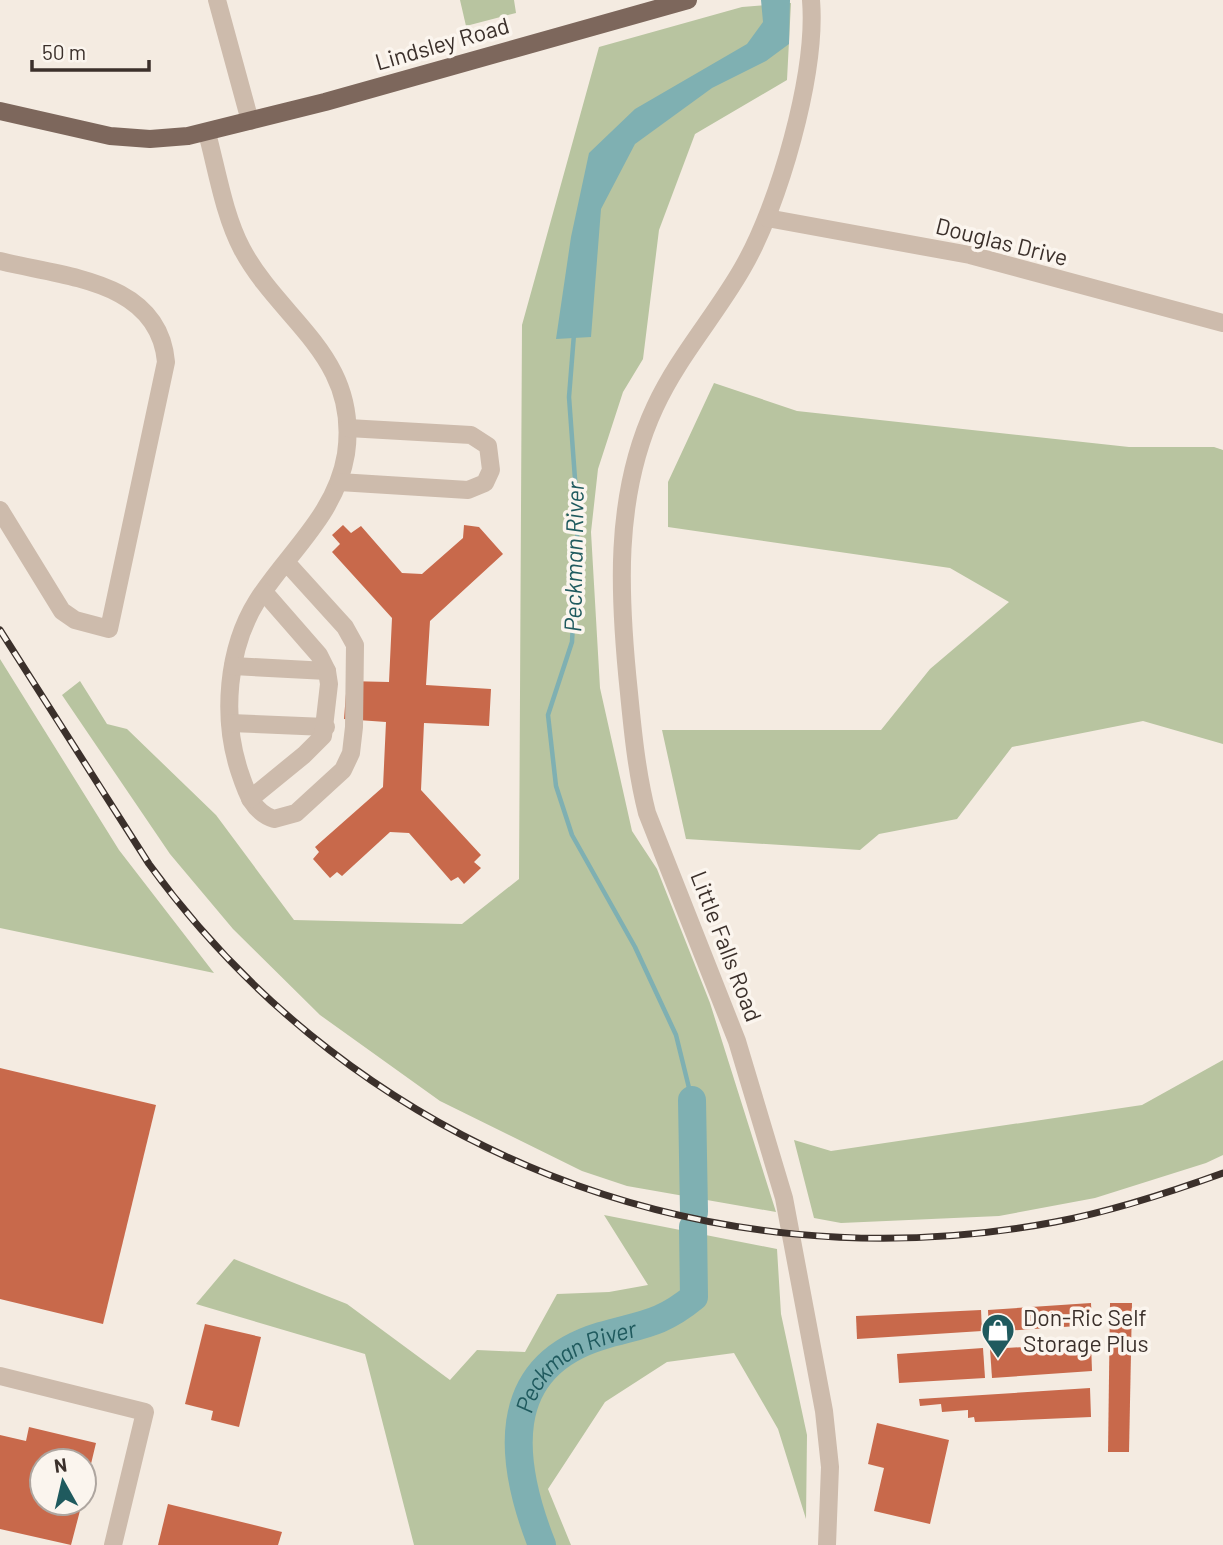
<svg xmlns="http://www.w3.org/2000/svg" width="1223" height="1545" viewBox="0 0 1223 1545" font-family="Barlow,sans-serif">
	<rect width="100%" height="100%" fill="#f4ebe1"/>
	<g fill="#b8c4a0">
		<polygon points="460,0 514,0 516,13 466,26"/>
		<polygon points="791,3 787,80 695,134 659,230 643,359 623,392 598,469 591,532 600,688 632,831 657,869 710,1003 776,1212 627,1186 582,1171 440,1101 320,1015 233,929 170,854 62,695 80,681 107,724 127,729 216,815 294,920 462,924 519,879 522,325 599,47 742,7"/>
		<polygon points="714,383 797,411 1129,447 1214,447 1223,450 1223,744 1143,721 1012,747 957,819 879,834 860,850 686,839 662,730 881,730 930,669 1009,602 950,568 668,527 668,482"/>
		<polygon points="0,659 119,850 214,973 0,928"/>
		<polygon points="1223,1060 1223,1155 1206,1163 1095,1198 999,1216 841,1223 814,1218 794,1140 831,1151 1142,1105"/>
		<polygon points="604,1215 777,1249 781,1314 807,1435 806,1519 778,1429 734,1353 667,1362 605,1402 548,1489 571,1545 414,1545 365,1354 196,1304 234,1259 347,1304 450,1380 477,1350 525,1352 557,1294 609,1292 648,1285"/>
	</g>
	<polygon fill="#7fb0b2" points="761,0 790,0 789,44 766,61 712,88 635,144 601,209 591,337 556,339 571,237 589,153 635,109 747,44 763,22"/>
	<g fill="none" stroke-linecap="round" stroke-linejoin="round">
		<polyline stroke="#7fb0b2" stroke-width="4.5" points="574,334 569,397 578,520 572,642 548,715 556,786 572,835 635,947 676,1035 692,1100"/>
		<g stroke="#7fb0b2" stroke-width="28">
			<polyline points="692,1100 694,1212"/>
			<path id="s1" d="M542 1545C510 1464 496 1368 601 1336 641 1324 660 1325 694 1297L693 1227"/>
		</g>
	</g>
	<g fill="#c8694b">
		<polygon points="343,525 351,533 361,526 402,573 422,574 463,538 464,525 479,527 503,554 430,621 426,685 491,689 489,726 424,723 421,790 481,855 474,862 481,868 464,884 458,877 451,881 409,833 390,832 342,876 337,872 330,878 313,859 319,852 315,847 383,787 386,722 344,719 347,681 389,682 392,618 332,552 340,544 332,535"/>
		<polygon points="0,1068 156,1105 103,1324 0,1299"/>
		<polygon points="1091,1303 1092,1325 989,1332 988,1310"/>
		<polygon points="1110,1303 1132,1303 1129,1452 1108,1452"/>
		<polygon points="981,1310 982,1331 857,1339 856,1316"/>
		<polygon points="205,1324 261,1337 239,1427 211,1420 213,1411 185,1404"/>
		<polygon points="1091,1343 1092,1371 992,1378 990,1349"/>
		<polygon points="983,1348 985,1378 899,1383 897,1354"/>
		<polygon points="1090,1388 1091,1417 975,1422 974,1417 968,1418 968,1410 942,1412 941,1404 920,1406 919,1399"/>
		<polygon points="877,1423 949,1440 930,1524 874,1511 884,1468 868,1464"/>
		<polygon points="29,1427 96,1443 85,1489 84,1461 42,1461 42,1503 82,1503 71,1545 0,1529 0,1435 26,1441"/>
		<polygon points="168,1504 282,1532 278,1545 158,1545"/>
	</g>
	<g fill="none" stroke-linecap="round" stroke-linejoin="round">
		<g stroke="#cdbbac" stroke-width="18">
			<polyline points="217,0 250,121"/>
			<path d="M811 0C817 73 779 206 742 269 715 316 678 357 655 407 613 497 619 598 629 693 633 734 637 774 647 813L737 1041 784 1198 824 1411 830 1467 827 1545"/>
			<path d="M207 133C217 170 224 215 242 249 281 322 360 356 346 454 336 515 288 552 257 601 227 649 222 717 239 770 246 791 252 812 274 819L296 813 343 770 351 753 354 727 355 645 345 627 286 562"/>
			<polyline points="767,218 970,255 1223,323"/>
			<path d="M0 261C64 277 159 280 166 362L109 629 75 620 62 611 0 510"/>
			<polyline points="339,482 468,490 485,483 491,470 488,446 471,435 348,428"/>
			<polyline points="233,666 327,671"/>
			<polyline points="230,723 326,727"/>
			<polyline points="250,799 304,755 323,736 329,684 327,671 319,655 264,592"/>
			<polyline points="0,1376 145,1412 113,1545"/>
		</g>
		<polyline stroke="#7d675c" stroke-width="18" points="0,111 110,136 150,139 188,136 325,102 688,0"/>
		<defs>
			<path id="rail" d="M0 630 149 864C357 1150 707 1288 1055 1222 1113 1211 1168 1193 1223 1173"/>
		</defs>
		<use href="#rail" stroke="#3b302b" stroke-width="7"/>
		<use href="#rail" stroke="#fbf5ee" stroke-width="4.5" stroke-dasharray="13" stroke-linecap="butt"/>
	</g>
	<defs>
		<symbol id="shop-pin" viewBox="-11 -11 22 30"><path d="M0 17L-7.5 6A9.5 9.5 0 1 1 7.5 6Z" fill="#1f5a5e" stroke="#fbf5ee"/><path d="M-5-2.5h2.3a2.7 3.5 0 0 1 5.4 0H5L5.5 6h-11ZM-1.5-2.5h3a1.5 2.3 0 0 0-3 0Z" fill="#fff"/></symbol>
	</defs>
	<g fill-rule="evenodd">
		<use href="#shop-pin" x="979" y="1311" width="38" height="52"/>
	</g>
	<g text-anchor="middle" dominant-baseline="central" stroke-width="7" stroke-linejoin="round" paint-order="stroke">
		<g font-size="23" fill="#3b302b" stroke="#fbf5ee">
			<text transform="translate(442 43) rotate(-16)">Lindsley Road</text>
			<text transform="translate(1002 241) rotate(14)">Douglas Drive</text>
			<text transform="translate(727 946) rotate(69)">Little Falls Road</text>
		</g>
		<g font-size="23" fill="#3b302b" stroke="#fbf5ee" text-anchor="start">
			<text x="1023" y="1317">Don-Ric Self<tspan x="1023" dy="26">Storage Plus</tspan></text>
		</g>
		<g font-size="24" font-style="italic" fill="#1f5a5e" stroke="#fbf5ee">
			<text transform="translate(573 557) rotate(-89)">Peckman River</text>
			<text stroke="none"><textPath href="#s1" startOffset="212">Peckman River</textPath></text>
		</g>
	</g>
	<g transform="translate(63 1482) rotate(352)"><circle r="33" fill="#fbf5ee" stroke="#aea6a0" stroke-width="2"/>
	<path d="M0-5L12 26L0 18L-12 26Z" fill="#1f5a5e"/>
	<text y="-10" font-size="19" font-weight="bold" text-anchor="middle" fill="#3b302b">N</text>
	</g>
	<path d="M32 60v10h117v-10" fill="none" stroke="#3b302b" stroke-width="3.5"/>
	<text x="42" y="60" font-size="21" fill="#3b302b" stroke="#fbf5ee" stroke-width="5" paint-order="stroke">50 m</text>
</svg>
